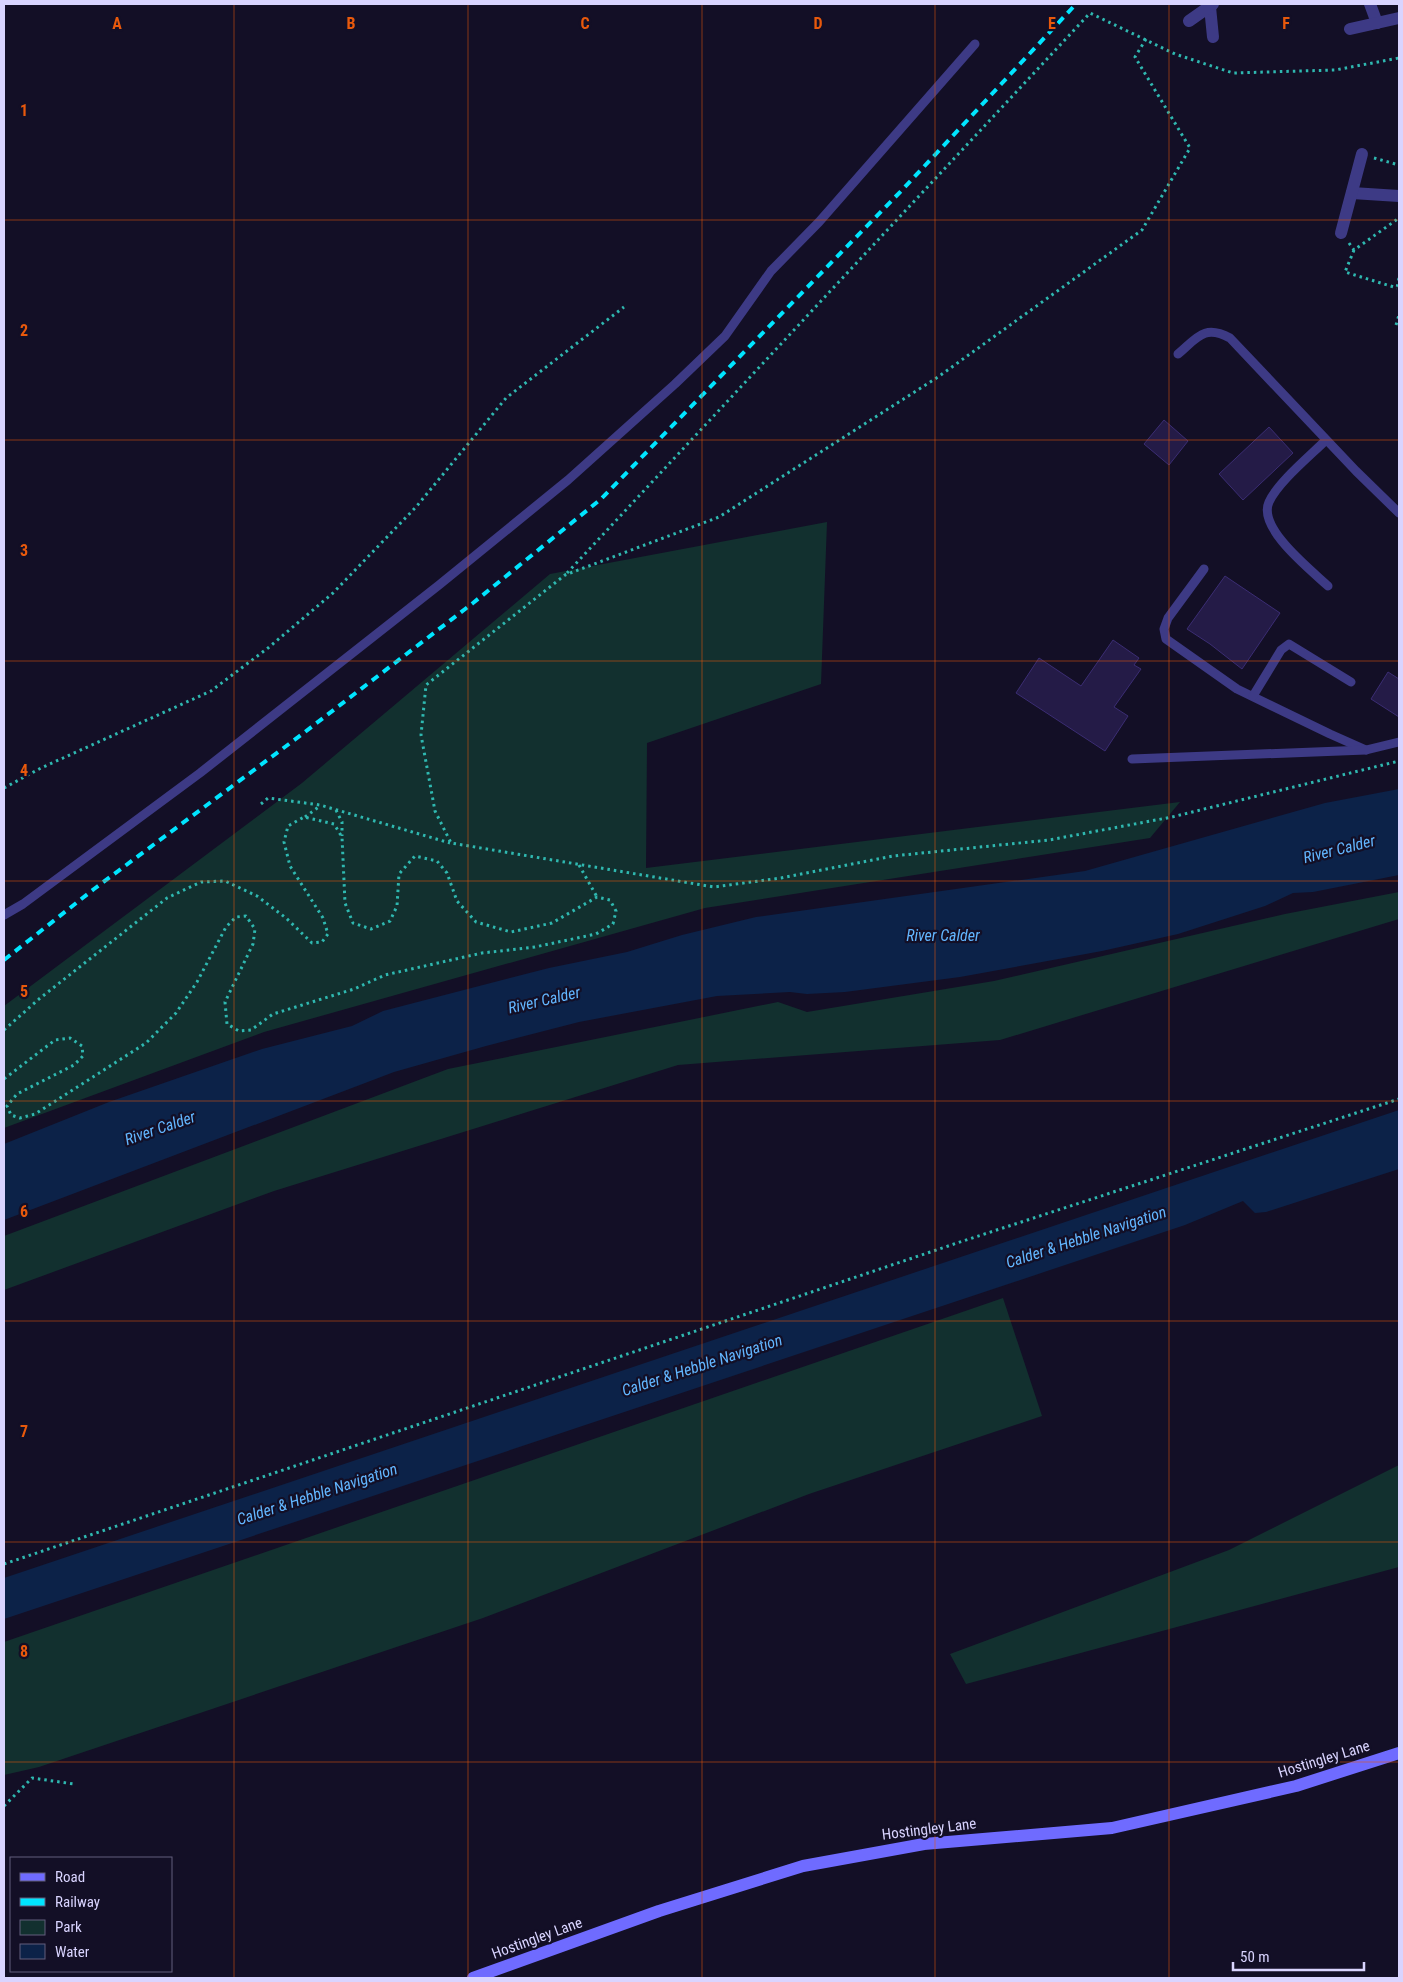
<svg xmlns="http://www.w3.org/2000/svg" width="1403" height="1982" viewBox="0 0 1403 1982" font-family="'Roboto Condensed',sans-serif">
	<rect width="100%" height="100%" fill="#130f26"/>
	<g fill="#12302f">
		<polygon points="827,522 821,684 647,743 646,868 1180,802 1150,838 705,908 264,1032 4,1128 4,1006 302,783 550,574"/>
		<polygon points="1399,892 1399,919 1000,1040 678,1065 274,1191 4,1290 4,1236 448,1069 778,1002 807,1012 994,981 1285,914"/>
		<polygon points="1003,1298 1042,1416 809,1494 483,1618 39,1767 4,1775 4,1642"/>
		<polygon points="1399,1465 1399,1567 966,1684 950,1654 1229,1550"/>
	</g>
	<g fill="#0c2248">
		<polygon points="1399,789 1399,875 1313,892 1293,893 1265,906 1178,934 1102,951 960,977 845,992 807,994 790,992 717,996 579,1022 486,1046 394,1072 4,1220 4,1144 109,1102 262,1049 352,1026 383,1011 549,968 627,952 682,935 756,917 1085,871 1325,803"/>
		<polygon points="1399,1110 1399,1169 1266,1212 1255,1213 1243,1201 1185,1225 4,1619 4,1578"/>
	</g>
	<g fill="#241b47" stroke="#3b2d73">
		<polygon points="1164,420 1188,441 1169,465 1144,444"/>
		<polygon points="1269,427 1293,453 1243,500 1219,474"/>
		<polygon points="1225,576 1280,613 1242,669 1210,644 1187,629"/>
		<polygon points="1113,640 1139,658 1134,665 1141,669 1114,707 1128,716 1105,751 1016,693 1039,658 1081,686"/>
		<polygon points="1388,672 1399,679 1399,717 1371,699"/>
	</g>
	<g fill="none" stroke-linecap="round" stroke-linejoin="round">
		<g stroke="#2fb8b0" stroke-width="3" stroke-dasharray="2.5 4" stroke-linecap="butt">
			<polyline points="1146,39 1135,57 1190,148 1142,230 938,377 719,517 565,575 426,685 421,735 435,811 451,843 714,887 781,878 893,856 1049,840 1172,817 1399,761"/>
			<polyline points="1374,158 1399,165"/>
			<polyline points="1349,243 1354,250 1399,218"/>
			<polyline points="1354,250 1345,272 1397,288"/>
			<polyline points="1399,278 1397,288 1399,289"/>
			<polyline points="1396,325 1399,315"/>
			<polyline points="567,573 1090,13 1175,54 1233,73 1335,70 1399,58"/>
			<polyline points="4,788 41,768 211,691 268,648 333,593 416,507 506,398 624,307"/>
			<polyline points="261,804 268,798 320,805 450,843"/>
			<polyline points="336,810 342,822 342,836"/>
			<polyline points="305,817 320,806"/>
			<polyline points="579,865 597,897"/>
			<polyline points="4,1030 39,999 167,898 201,882 225,881 257,896 286,918 312,943 322,942 328,934 323,918 290,866 284,842 288,826 304,817 334,824 342,837 345,903 353,923 371,929 390,921 397,906 399,874 415,856 437,861 447,873 457,901 476,922 511,932 552,923 597,897 610,900 616,911 613,924 596,934 535,947 482,953 385,975 354,989 273,1014 251,1030 239,1031 227,1024 225,1002 253,944 255,929 246,916 236,917 226,927 197,982 176,1013 146,1043 35,1114 20,1118 11,1115 7,1106 17,1094 74,1065 83,1056 82,1046 70,1038 55,1040 4,1079"/>
			<polyline points="4,1564 963,1241 1399,1099"/>
			<polyline points="4,1806 32,1778 74,1784"/>
		</g>
		<g stroke="#3d3a85" stroke-width="9">
			<path d="M1178 354C1197 338 1204 324 1230 338L1356 471 1399 513"/>
			<path d="M1326 440C1310 456 1278 482 1269 502 1257 528 1311 570 1328 586"/>
			<polyline points="1204,569 1168,618 1164,629 1166,639 1237,689 1330,734 1366,750"/>
			<polyline points="1253,696 1281,650 1289,644 1351,682"/>
			<polyline points="1132,759 1366,750 1399,742"/>
			<polyline points="4,915 23,904 200,773 439,585 568,480 675,384 725,336 771,271 819,222 975,44"/>
		</g>
		<g stroke="#3d3a85" stroke-width="12">
			<polyline points="1370,4 1377,23"/>
			<polyline points="1210,7 1213,37"/>
			<polyline points="1189,21 1213,4"/>
			<polyline points="1350,29 1399,18"/>
			<polyline points="1352,193 1399,196"/>
			<polyline points="1341,233 1362,154"/>
		</g>
		<polyline stroke="#6f6bff" stroke-width="12" points="473,1978 659,1911 803,1866 924,1844 1112,1828 1296,1786 1399,1753"/>
		<polyline stroke="#00e5ff" stroke-width="4" stroke-dasharray="8 6" stroke-linecap="butt" points="4,960 94,889 301,735 473,603 601,499 904,188 1076,4"/>
	</g>
	<path fill="none" stroke="#e8590c" stroke-width="1" stroke-opacity="0.55" d="M234 4V1978M468 4V1978M702 4V1978M935 4V1978M1169 4V1978M4 220H1399M4 440H1399M4 661H1399M4 881H1399M4 1101H1399M4 1321H1399M4 1542H1399M4 1762H1399"/>
	<g text-anchor="middle" dominant-baseline="central" stroke-width="4.5" stroke-linejoin="round" paint-order="stroke">
		<g font-size="15" fill="#d9d4ff" stroke="#130f26">
			<text transform="translate(1324 1759) rotate(-17)">Hostingley Lane</text>
			<text transform="translate(929 1829) rotate(-7)">Hostingley Lane</text>
			<text transform="translate(537 1938) rotate(-20)">Hostingley Lane</text>
		</g>
		<g font-size="16" font-style="italic" fill="#62b6ff" stroke="#130f26">
			<text transform="translate(1339 849) rotate(-14)">River Calder</text>
			<text x="943" y="935">River Calder</text>
			<text transform="translate(544 1000) rotate(-13)">River Calder</text>
			<text transform="translate(160 1128) rotate(-19)">River Calder</text>
			<text transform="translate(1086 1237) rotate(-18)">Calder &amp; Hebble Navigation</text>
			<text transform="translate(702 1365) rotate(-18)">Calder &amp; Hebble Navigation</text>
			<text transform="translate(317 1494) rotate(-18)">Calder &amp; Hebble Navigation</text>
		</g>
	</g>
	<g font-size="16" text-anchor="middle" font-weight="bold" fill="#e8590c" stroke="#130f26" stroke-width="4.5" stroke-linejoin="round" paint-order="stroke">
		<text x="117" y="29">A</text>
		<text x="351" y="29">B</text>
		<text x="585" y="29">C</text>
		<text x="818" y="29">D</text>
		<text x="1052" y="29">E</text>
		<text x="1286" y="29">F</text>
		<text x="24" y="116">1</text>
		<text x="24" y="336">2</text>
		<text x="24" y="556">3</text>
		<text x="24" y="776">4</text>
		<text x="24" y="997">5</text>
		<text x="24" y="1217">6</text>
		<text x="24" y="1437">7</text>
		<text x="24" y="1657">8</text>
	</g>
	<rect width="1403" height="1982" fill="none" stroke="#d9d4ff" stroke-width="10"/>
	<rect x="10" y="1857" width="162" height="115" fill="#130f26" stroke="#625e7d"/>
	<rect x="20" y="1873" width="25" height="8" fill="#6f6bff" stroke="#625e7d"/>
	<text x="55" y="1882" font-size="15" fill="#d9d4ff">Road</text>
	<rect x="20" y="1898" width="25" height="8" fill="#00e5ff" stroke="#625e7d"/>
	<text x="55" y="1907" font-size="15" fill="#d9d4ff">Railway</text>
	<rect x="20" y="1920" width="25" height="15" fill="#12302f" stroke="#625e7d"/>
	<text x="55" y="1932" font-size="15" fill="#d9d4ff">Park</text>
	<rect x="20" y="1944" width="25" height="15" fill="#0c2248" stroke="#625e7d"/>
	<text x="55" y="1957" font-size="15" fill="#d9d4ff">Water</text>
	<path d="M1233 1962v8h131v-8" fill="none" stroke="#d9d4ff" stroke-width="2.5"/>
	<text x="1240" y="1962" font-size="15" fill="#d9d4ff" stroke="#130f26" stroke-width="4" paint-order="stroke">50 m</text>
</svg>
